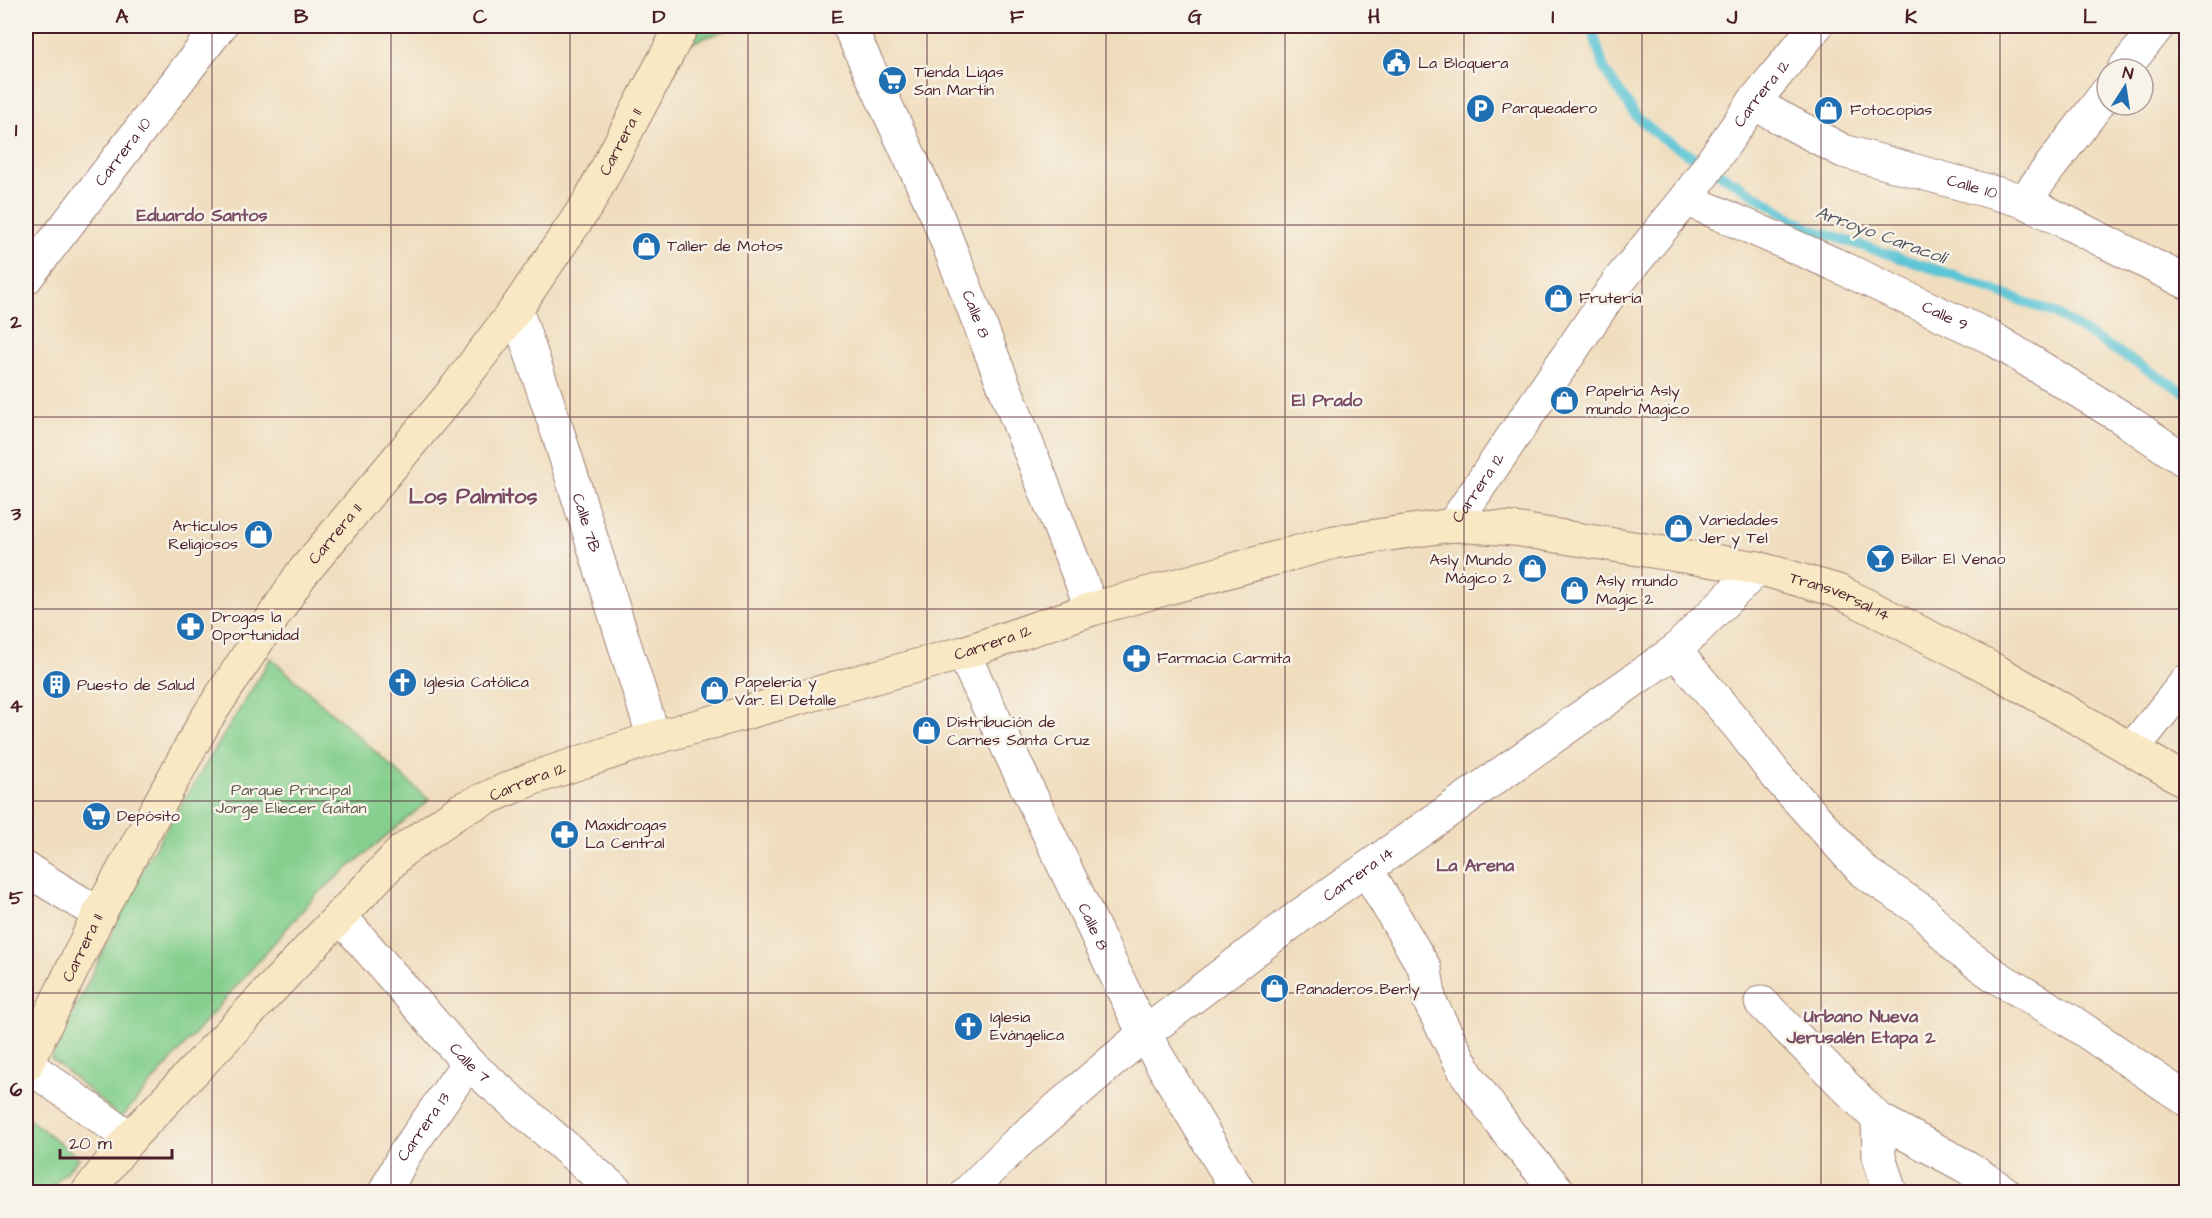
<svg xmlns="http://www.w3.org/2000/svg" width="2212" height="1218" viewBox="0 0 2212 1218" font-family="'Architects Daughter',sans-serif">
	<rect width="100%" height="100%" fill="#f7f3e8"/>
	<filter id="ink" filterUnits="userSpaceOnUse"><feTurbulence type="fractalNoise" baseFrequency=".0167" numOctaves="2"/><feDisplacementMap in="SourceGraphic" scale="12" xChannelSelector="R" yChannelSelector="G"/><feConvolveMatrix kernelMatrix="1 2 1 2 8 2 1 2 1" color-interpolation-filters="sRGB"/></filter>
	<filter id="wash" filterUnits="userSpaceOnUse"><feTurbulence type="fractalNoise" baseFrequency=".008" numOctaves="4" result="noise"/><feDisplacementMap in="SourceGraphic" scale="24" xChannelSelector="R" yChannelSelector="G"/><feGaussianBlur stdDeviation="1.35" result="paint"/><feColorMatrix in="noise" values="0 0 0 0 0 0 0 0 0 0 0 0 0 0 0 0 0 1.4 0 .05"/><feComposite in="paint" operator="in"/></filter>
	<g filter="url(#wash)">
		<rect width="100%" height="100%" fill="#f0ddbd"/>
		<g fill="#84cf8d" stroke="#67775c" stroke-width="1.5">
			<polygon points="690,26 737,26 680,47"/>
			<polygon points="271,658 429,800 315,896 121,1118 51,1058 149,857"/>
			<polygon points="29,1119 79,1158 47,1192 26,1192 26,1125"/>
		</g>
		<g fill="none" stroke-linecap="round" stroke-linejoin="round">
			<polyline stroke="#5bc5d6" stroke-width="10" points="1591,26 1604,69 1636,116 1659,136 1810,229 1950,274 2054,313 2186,393"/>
		</g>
	</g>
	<g filter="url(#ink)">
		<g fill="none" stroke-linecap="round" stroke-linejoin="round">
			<defs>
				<g id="street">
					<path id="s1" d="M849 26 936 213 1092 609"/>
					<polyline points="2124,69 2158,26"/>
					<path id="s2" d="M1753 103 1843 151 2024 201 2186 282"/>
					<path id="s3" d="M1686 199 1834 264 1990 337 2121 417 2186 461"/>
					<polyline points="2024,201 2107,92"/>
					<path id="s4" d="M26 278 220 26"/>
					<path id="s5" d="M516 309 558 433 654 738"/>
					<path id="s6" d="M1453 525 1618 282 1686 199 1753 103 1816 26"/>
					<polyline points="1675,651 1741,729 1775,774 1864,872 1924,912 1958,949 1997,977 2069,1020 2186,1099"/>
					<path id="s7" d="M963 653 1144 1034 1239 1192"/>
					<polyline points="2133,748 2186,682"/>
					<polyline points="26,869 99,914"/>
					<polyline points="1367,870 1425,969 1430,1002 1466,1073 1509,1134 1559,1192"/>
					<path id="s8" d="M340 916 468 1063 617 1192"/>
					<polyline points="1761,1002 1878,1119 1967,1167 2004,1192"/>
					<polyline points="26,1064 130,1138"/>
					<polyline points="1878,1119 1879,1157 1890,1192"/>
					<path id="s9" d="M385 1192 404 1155 468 1063"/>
					<path id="s10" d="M968 1192 1016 1144 1144 1034 1305 912 1675 651 1758 568"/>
				</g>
				<g id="secondary">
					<path id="s11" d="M26 1065 99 914 205 721 300 576 449 397 516 309 589 202 682 26"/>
					<path id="s12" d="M88 1192 130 1138 402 851 462 809 531 779 654 738 963 653 1092 609 1334 542 1453 525 1514 529 1758 568 1838 591 1996 671 2186 781"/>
				</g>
			</defs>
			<use href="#street" stroke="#9d7e74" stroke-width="35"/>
			<use href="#secondary" stroke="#9d7e74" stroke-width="35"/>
			<use href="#street" stroke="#fff" stroke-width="33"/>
			<use href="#secondary" stroke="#f8e8c3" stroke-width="33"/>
		</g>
	</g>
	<path fill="none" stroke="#4a1f2b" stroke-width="1.5" stroke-opacity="0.55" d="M212 26V1192M391 26V1192M570 26V1192M748 26V1192M927 26V1192M1106 26V1192M1285 26V1192M1464 26V1192M1642 26V1192M1821 26V1192M2000 26V1192M26 225H2186M26 417H2186M26 609H2186M26 801H2186M26 993H2186"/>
	<defs>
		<symbol id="civic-disc" viewBox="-11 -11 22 22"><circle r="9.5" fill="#1f6fb2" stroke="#f7f3e8"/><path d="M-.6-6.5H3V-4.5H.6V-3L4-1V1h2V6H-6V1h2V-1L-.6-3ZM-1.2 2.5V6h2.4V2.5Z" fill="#fff"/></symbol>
		<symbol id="supermarket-disc" viewBox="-11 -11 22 22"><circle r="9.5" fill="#1f6fb2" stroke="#f7f3e8"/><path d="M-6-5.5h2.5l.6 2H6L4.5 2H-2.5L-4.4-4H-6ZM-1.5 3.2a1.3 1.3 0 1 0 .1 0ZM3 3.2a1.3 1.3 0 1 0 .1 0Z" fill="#fff"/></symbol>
		<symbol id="parking-disc" viewBox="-11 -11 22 22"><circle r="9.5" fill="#1f6fb2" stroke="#f7f3e8"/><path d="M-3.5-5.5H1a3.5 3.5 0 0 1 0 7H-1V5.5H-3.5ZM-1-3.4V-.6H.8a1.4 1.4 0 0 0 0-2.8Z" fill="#fff"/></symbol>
		<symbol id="shop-disc" viewBox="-11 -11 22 22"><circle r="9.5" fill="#1f6fb2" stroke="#f7f3e8"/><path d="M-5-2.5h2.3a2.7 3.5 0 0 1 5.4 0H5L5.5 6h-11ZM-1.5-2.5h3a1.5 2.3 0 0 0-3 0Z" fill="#fff"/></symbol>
		<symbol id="bar-disc" viewBox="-11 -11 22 22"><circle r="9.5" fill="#1f6fb2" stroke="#f7f3e8"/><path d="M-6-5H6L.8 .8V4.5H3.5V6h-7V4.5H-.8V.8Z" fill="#fff"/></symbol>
		<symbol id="pharmacy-disc" viewBox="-11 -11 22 22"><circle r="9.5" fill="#1f6fb2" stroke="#f7f3e8"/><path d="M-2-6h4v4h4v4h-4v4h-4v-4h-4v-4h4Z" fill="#fff"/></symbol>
		<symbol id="church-disc" viewBox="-11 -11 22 22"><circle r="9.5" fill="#1f6fb2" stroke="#f7f3e8"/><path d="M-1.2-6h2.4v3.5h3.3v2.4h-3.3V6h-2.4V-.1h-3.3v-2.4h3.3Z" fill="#fff"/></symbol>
		<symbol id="building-disc" viewBox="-11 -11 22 22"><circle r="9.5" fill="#1f6fb2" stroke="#f7f3e8"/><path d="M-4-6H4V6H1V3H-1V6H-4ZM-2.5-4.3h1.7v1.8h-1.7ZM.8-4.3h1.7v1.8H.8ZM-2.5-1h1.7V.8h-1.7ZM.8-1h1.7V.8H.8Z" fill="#fff"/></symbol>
	</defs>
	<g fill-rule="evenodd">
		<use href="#civic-disc" x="1380" y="46" width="33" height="33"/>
		<use href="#supermarket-disc" x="876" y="64" width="33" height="33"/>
		<use href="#parking-disc" x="1464" y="92" width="33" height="33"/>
		<use href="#shop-disc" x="1812" y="94" width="33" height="33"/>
		<use href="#shop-disc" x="630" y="230" width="33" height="33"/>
		<use href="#shop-disc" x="1542" y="282" width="33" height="33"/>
		<use href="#shop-disc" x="1548" y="384" width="33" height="33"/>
		<use href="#shop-disc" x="1662" y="512" width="33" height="33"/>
		<use href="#shop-disc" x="242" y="518" width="33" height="33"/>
		<use href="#bar-disc" x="1864" y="542" width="33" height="33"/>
		<use href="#shop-disc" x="1516" y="552" width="33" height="33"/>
		<use href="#shop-disc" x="1558" y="574" width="33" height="33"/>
		<use href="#pharmacy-disc" x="174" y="610" width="33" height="33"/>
		<use href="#pharmacy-disc" x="1120" y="642" width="33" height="33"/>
		<use href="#church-disc" x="386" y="666" width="33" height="33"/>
		<use href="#building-disc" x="40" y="668" width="33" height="33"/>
		<use href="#shop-disc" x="698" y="674" width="33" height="33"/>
		<use href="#shop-disc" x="910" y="714" width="33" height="33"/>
		<use href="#supermarket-disc" x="80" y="800" width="33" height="33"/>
		<use href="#pharmacy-disc" x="548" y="818" width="33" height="33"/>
		<use href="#shop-disc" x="1258" y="972" width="33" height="33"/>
		<use href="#church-disc" x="952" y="1010" width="33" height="33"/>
	</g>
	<g text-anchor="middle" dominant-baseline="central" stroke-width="5" stroke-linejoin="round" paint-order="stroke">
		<g font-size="16" fill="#4a1f2b" stroke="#f7f3e8" text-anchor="start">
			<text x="1418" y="63">La Bloquera</text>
			<text x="914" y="72">Tienda Ligas<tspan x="914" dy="18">San Martín</tspan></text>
			<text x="1502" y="108">Parqueadero</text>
			<text x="1850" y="110">Fotocopias</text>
			<text x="667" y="246">Taller de Motos</text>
			<text x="1579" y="298">Frutería</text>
			<text x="1586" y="391">Papelria Asly<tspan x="1586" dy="18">mundo Magico</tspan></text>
			<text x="1699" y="520">Variedades<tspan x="1699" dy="18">Jer y Tel</tspan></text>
			<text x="238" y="526" text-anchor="end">Artículos<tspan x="238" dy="18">Religiosos</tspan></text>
			<text x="1901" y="559">Billar El Venao</text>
			<text x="1512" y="560" text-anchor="end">Asly Mundo<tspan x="1512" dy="18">Mágico 2</tspan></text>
			<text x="1596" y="581">Asly mundo<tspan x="1596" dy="18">Magic 2</tspan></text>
			<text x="212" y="617">Drogas la<tspan x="212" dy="18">Oportunidad</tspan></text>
			<text x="1157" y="658">Farmacia Carmita</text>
			<text x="424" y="682">Iglesia Católica</text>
			<text x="735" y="682">Papelería y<tspan x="735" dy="18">Var. El Detalle</tspan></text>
			<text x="77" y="685">Puesto de Salud</text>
			<text x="947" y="722">Distribución de<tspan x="947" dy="18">Carnes Santa Cruz</tspan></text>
			<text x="117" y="816">Depósito</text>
			<text x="585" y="825">Maxidrogas<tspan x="585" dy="18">La Central</tspan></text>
			<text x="1296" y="989">Panaderos Berly</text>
			<text x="990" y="1017">Iglesia<tspan x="990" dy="18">Evángelica</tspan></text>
		</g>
		<g font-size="16" fill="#4a1f2b" stroke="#f7f3e8">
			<text stroke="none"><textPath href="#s6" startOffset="531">Carrera 12</textPath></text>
			<text stroke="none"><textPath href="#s11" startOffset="1102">Carrera 11</textPath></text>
			<text stroke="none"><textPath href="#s4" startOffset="159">Carrera 10</textPath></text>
			<text stroke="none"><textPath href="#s2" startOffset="236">Calle 10</textPath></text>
			<text stroke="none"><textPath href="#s1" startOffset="315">Calle 8</textPath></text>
			<text stroke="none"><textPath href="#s3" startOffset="284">Calle 9</textPath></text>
			<text stroke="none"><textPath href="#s6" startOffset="45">Carrera 12</textPath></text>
			<text stroke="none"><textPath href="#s5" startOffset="225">Calle 7B</textPath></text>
			<text stroke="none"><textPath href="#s11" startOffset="616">Carrera 11</textPath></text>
			<text stroke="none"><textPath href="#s12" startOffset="1965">Transversal 14</textPath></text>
			<text stroke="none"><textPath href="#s12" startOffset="1094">Carrera 12</textPath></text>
			<text stroke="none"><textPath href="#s12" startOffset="608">Carrera 12</textPath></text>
			<text stroke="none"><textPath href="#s10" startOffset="504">Carrera 14</textPath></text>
			<text stroke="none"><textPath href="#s7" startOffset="303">Calle 8</textPath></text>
			<text stroke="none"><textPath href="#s11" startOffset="130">Carrera 11</textPath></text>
			<text stroke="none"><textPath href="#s8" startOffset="196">Calle 7</textPath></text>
			<text stroke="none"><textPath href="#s9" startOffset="76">Carrera 13</textPath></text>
		</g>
		<g font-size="16" fill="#5b5448" stroke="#f7f3e8">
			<text x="291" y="790">Parque Principal<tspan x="291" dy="18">Jorge Eliecer Gaitan</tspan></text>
		</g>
		<g font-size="18" font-weight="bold" fill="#784a63" stroke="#f7f3e8">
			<text x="202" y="215">Eduardo Santos</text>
			<text x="1327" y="400">El Prado</text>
			<text x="1475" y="865">La Arena</text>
			<text x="1861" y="1016">Urbano Nueva<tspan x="1861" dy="21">Jerusalén Etapa 2</tspan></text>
		</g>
		<g font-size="18" font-style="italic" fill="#4f515e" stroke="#f7f3e8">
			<text transform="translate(1881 235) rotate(20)">Arroyo Caracolí</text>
		</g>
		<g font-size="22" font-weight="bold" fill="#784a63" stroke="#f7f3e8">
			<text x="473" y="496">Los Palmitos</text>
		</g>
	</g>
	<rect width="2212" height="1218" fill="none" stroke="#f7f3e8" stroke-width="66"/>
	<g transform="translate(2125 87) rotate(12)"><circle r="28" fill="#f7f3e8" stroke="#b29e9c" stroke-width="1.5"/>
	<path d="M0-4.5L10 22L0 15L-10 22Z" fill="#1f6fb2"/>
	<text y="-9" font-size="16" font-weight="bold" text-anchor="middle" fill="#4a1f2b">N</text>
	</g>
	<path d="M60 1149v9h112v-9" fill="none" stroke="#4a1f2b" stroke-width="3"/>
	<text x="69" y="1149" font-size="18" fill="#4a1f2b" stroke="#f7f3e8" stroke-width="4.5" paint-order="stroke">20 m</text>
	<rect x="33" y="33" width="2146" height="1152" fill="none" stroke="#4a1f2b" stroke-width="2"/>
	<g font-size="20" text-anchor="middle" font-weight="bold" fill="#4a1f2b">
		<text x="122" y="23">A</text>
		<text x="301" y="23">B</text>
		<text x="480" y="23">C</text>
		<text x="659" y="23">D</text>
		<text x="838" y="23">E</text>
		<text x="1017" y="23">F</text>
		<text x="1195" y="23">G</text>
		<text x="1374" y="23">H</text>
		<text x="1553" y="23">I</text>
		<text x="1732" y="23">J</text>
		<text x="1911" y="23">K</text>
		<text x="2090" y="23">L</text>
		<text x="16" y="136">1</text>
		<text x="16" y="328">2</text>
		<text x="16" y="520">3</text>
		<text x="16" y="712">4</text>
		<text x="16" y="904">5</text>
		<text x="16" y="1096">6</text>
	</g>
</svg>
